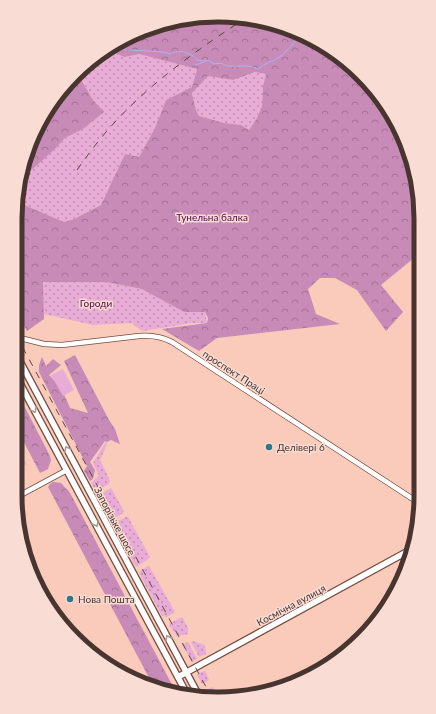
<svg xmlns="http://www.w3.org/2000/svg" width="436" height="714" viewBox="0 0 436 714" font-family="Lato,sans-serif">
	<defs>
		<pattern id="grass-dots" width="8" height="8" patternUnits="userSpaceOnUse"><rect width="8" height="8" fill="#e8acd6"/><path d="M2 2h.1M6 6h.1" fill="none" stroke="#be8dae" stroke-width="1.8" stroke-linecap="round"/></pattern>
		<pattern id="forest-crowns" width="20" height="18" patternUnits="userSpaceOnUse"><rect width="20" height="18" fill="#c88ab6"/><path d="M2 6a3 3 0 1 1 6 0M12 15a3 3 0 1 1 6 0" fill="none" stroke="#a47294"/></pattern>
	</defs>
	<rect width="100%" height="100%" fill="#facabb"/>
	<g fill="url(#grass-dots)">
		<polygon points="108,49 124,57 139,54 197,69 192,87 166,100 155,128 139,157 108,190 101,205 74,219 64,222 22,204 27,173 55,149 65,138 83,129 103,112 93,100 79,75"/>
		<polygon points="255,72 266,74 263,86 262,106 257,118 249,130 241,125 224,123 199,116 196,110 192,92 208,76 233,80"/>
		<polygon points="42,282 106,282 142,289 184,312 205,312 207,323 193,323 142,331 131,323 93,325 44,314"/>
		<polygon points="106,442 107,444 100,460 110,481 109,484 96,491 91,483 99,476 93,463"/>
		<polygon points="15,443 27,465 15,461"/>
		<polygon points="111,488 124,511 123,513 117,517 108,517 99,499 99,495"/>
		<polygon points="126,517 128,517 150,557 147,560 136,567 113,526 118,521"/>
		<polygon points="149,566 175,612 167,617 162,616 139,573 141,570"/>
		<polygon points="182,617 188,628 188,634 177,636 169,624"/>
		<polygon points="193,641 205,645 206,654 199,657 191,642"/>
		<polygon points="188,642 197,659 193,661 190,659 182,644"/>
		<polygon points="205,671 209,680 202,684 197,674"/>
		<polygon points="213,687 219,699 206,697 203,691"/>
	</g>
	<g fill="url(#forest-crowns)" fill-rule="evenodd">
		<path d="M191 17 270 22 341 57 394 117 410 153 421 204 420 253 381 285 403 312 386 331 357 290 335 278H320L308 289 316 314 340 324 217 338 199 351 162 329 207 323 208 318 205 312H184L142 289 106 282H43L44 319 27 331 16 311 17 192 30 141 57 95 79 76 93 100 104 112 83 129 65 138 55 149 28 173 22 204 64 222 74 219 101 205 125 154 139 157 155 128 166 100 192 87 197 69 139 54 124 57 108 49 116 42 131 37 135 40ZM255 72 266 74 263 86 262 106 257 118 249 130 241 125 224 123 199 116 196 110 192 93 208 76 233 80Z"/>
		<path d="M75 355 109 420 115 429 120 444 111 440 107 442 105 441 90 462 95 470 93 479 90 481 84 471 87 466 39 372V365L42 357 46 366 53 359 61 365 49 375C59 384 65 395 70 408L88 413 64 361Z"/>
		<polygon points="16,390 50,456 51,460 48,469 40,473 15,425"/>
		<polygon points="53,482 61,483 70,493 176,692 155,689 48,487 50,484"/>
	</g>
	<polygon fill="#e8acd6" points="63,369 74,390 63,396 51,375"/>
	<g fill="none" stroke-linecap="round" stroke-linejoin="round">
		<g stroke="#abb5f8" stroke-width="1">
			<polyline points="114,44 126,50"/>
			<path d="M130 50 162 52 171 54C179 48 192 53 197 60L206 61 208 60 214 64C223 62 222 65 229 66 241 67 246 64 258 69 265 63 274 61 281 56 288 50 294 43 300 36"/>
			<polyline points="195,65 204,62"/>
		</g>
		<defs>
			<g id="minor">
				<path d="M16 337 44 344 62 345 139 336C151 335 161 336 172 342L419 503"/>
				<polyline points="15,498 67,470"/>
			</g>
			<g id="major">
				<polyline points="16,354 199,696"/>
				<polyline points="16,376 187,694"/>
				<polyline points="178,677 412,549"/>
			</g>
		</defs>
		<use href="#minor" stroke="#754d40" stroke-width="6"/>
		<use href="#major" stroke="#754d40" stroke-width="8"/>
		<use href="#minor" stroke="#fff" stroke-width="4.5"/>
		<use href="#major" stroke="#fff" stroke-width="5.5"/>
		<g stroke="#5c463f" stroke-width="1" stroke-dasharray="7 7" stroke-linecap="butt">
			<path d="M77 170C89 153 101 137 115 122 152 82 198 49 243 20"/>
			<polyline points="16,335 212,698"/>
		</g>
	</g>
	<defs><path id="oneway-chevron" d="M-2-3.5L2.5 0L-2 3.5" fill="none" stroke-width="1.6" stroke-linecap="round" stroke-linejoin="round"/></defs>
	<g stroke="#a49a97">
		<use href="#oneway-chevron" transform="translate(34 410) rotate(62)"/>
		<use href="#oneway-chevron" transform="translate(67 449) rotate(-118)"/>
		<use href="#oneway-chevron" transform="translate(96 524) rotate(62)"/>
		<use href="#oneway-chevron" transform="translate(168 638) rotate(-119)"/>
	</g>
	<g fill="#327586" stroke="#f9dcd3" stroke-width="1.5">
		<circle cx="269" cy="447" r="4"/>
		<circle cx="70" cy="599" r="4"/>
	</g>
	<g text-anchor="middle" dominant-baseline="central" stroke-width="3" stroke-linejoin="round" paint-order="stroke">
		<g font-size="10" fill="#540745" stroke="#f9dcd3">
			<text x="212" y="217">Тунельна балка</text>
			<text x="96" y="303">Городи</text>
		</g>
		<g font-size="10" fill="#48352f" stroke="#f9dcd3">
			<text transform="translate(234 372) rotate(33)">проспект Праці</text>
			<text transform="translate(115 521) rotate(62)">Запорізьке шосе</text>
			<text transform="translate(291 605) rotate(-28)">Космічна вулиця</text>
		</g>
		<g font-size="10" fill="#48352f" stroke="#f9dcd3" text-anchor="start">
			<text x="277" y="447">Делівері 6</text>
			<text x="78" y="599">Нова Пошта</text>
		</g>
	</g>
	<path d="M0 0H436V714H0ZM218 22H218A196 196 0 0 1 414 218V496A196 196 0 0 1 218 692H218A196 196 0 0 1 22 496V218A196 196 0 0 1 218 22Z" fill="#f9dcd3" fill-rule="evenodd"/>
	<path fill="none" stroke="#48352f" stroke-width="5" d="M218 22H218A196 196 0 0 1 414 218V496A196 196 0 0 1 218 692H218A196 196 0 0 1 22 496V218A196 196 0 0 1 218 22Z"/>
</svg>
